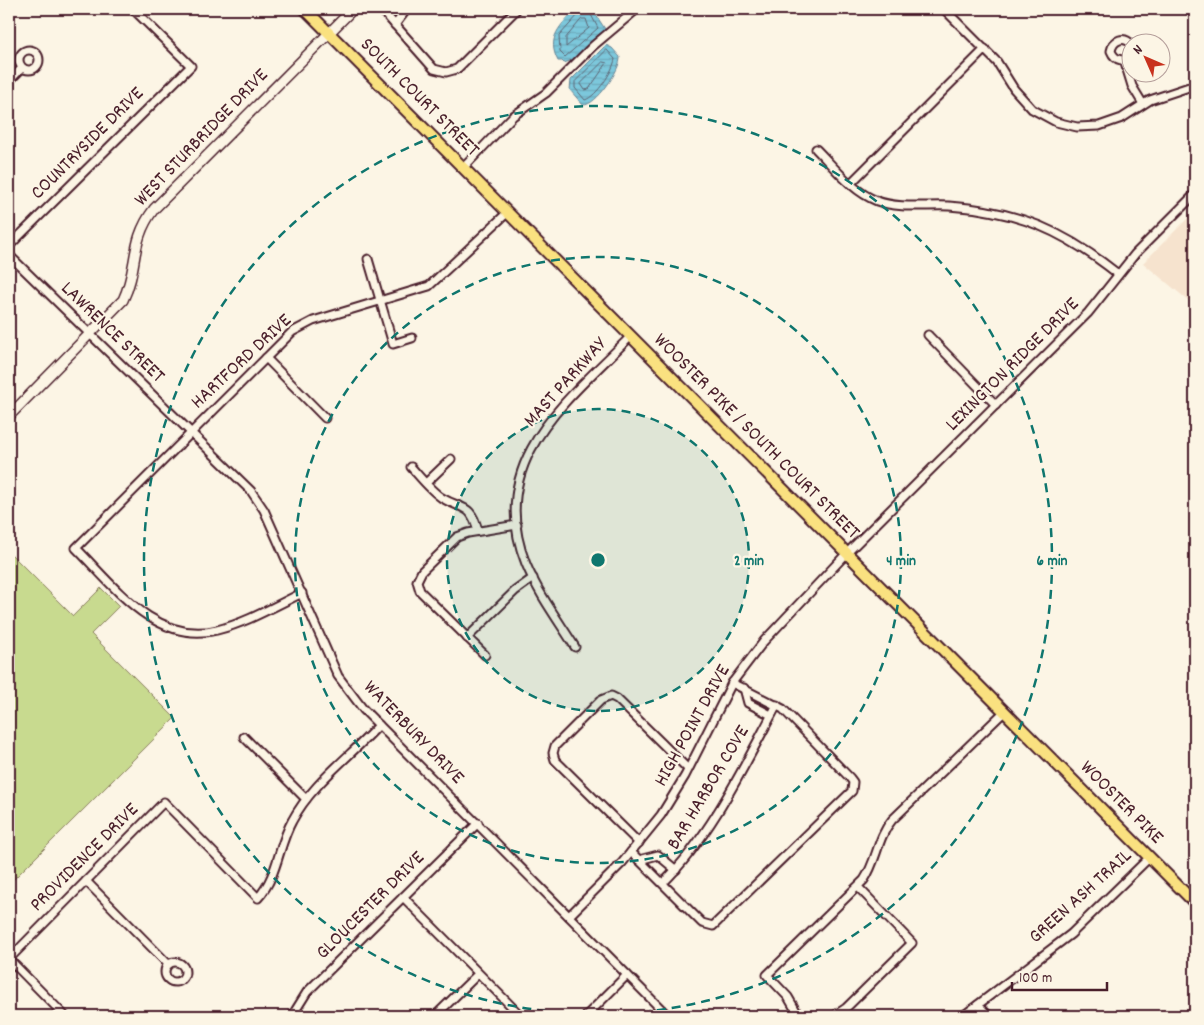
<svg xmlns="http://www.w3.org/2000/svg" width="1204" height="1025" viewBox="0 0 1204 1025" font-family="Dekko,sans-serif">
	<defs>
		<pattern id="water-rules" width="6" height="5" patternUnits="userSpaceOnUse" patternTransform="scale(1.25)"><rect width="6" height="5" fill="#7cc8dc"/><path d="M0 2.5h6" fill="none" stroke="#6dabbd"/></pattern>
	</defs>
	<rect width="100%" height="100%" fill="#fcf5e5"/>
	<filter id="ink" filterUnits="userSpaceOnUse"><feTurbulence type="fractalNoise" baseFrequency=".02" numOctaves="2"/><feDisplacementMap in="SourceGraphic" scale="10" xChannelSelector="R" yChannelSelector="G"/><feConvolveMatrix kernelMatrix="1 2 1 2 8 2 1 2 1" color-interpolation-filters="sRGB"/></filter>
	<g filter="url(#ink)">
		<polygon fill="#f6e3ce" points="1195,211 1195,306 1143,263"/>
		<polygon fill="#c8da8f" stroke="#897c5d" points="9,552 73,616 101,588 119,606 91,634 175,718 9,884"/>
		<g fill="url(#water-rules)" stroke="#688495">
			<path d="M576 9H592L605 29 572 60 564 63 562 61H558C546 38 560 26 576 9Z"/>
			<path d="M606 45 612 48 620 57C621 69 596 106 583 105L570 90 571 80Z"/>
		</g>
		<g fill="none" stroke-linecap="round" stroke-linejoin="round">
			<g stroke="#5e6372" stroke-width="1">
				<polyline points="579,9 579,14 559,36 560,52 565,57 598,28 588,9"/>
				<polygon points="582,19 586,19 589,28 566,47 566,38"/>
				<path d="M607 50 615 59C613 71 597 96 585 100L575 88V82Z"/>
				<polygon points="603,62 607,63 589,89 585,90 581,84"/>
			</g>
			<defs>
				<g id="minor">
					<polyline points="381,9 434,69 446,72 457,69 517,9"/>
					<polyline points="944,9 997,62 1014,89 1032,109 1056,122 1077,127 1099,126 1122,118 1150,100 1195,85"/>
					<polyline points="395,25 407,9"/>
					<path d="M1132 45C1124 35 1113 40 1111 51 1115 61 1125 63 1132 55"/>
					<circle cx="29" cy="60" r="10"/>
					<polyline points="1124,60 1132,86 1143,104"/>
					<polyline points="9,81 22,68"/>
					<path d="M816 149C834 167 853 192 877 201 899 209 926 205 949 206 1019 211 1064 231 1118 274"/>
					<polyline points="463,168 513,116 546,93 593,46 637,9"/>
					<polyline points="851,183 985,49"/>
					<polyline points="9,246 191,66 133,9"/>
					<polyline points="10,256 251,491 264,510 338,676 363,709 668,1016"/>
					<polyline points="368,259 393,344 412,338"/>
					<polyline points="928,335 996,405"/>
					<polyline points="266,358 325,418"/>
					<path d="M411 467C420 477 431 491 442 498 462 510 471 503 478 531"/>
					<polyline points="426,483 451,459"/>
					<path d="M302 593C275 606 246 623 217 630 156 645 114 586 76 548L292 332 313 321 429 286 508 212"/>
					<polyline points="467,638 515,591 533,578"/>
					<path d="M575 647C558 620 538 593 526 564 485 461 567 401 631 336"/>
					<polyline points="485,655 420,591 417,581 422,571 457,537 468,533 517,525"/>
					<polyline points="744,688 748,703 771,715"/>
					<polyline points="244,737 306,799"/>
					<polyline points="639,843 555,760 553,753 555,746 601,700 611,696 617,699 688,769"/>
					<polyline points="631,852 702,923 713,926 852,791 853,782 850,778 783,709 732,683"/>
					<polyline points="639,860 658,855 676,870"/>
					<polyline points="86,881 168,964"/>
					<path d="M663 883C711 836 745 764 777 705"/>
					<polyline points="403,897 521,1016"/>
					<polyline points="569,916 622,863 661,815 685,776 732,683 764,641 847,553 1088,313 1135,254 1195,194"/>
					<path d="M9 959 164 802 258 898C278 876 278 846 292 821 312 783 350 757 379 725"/>
					<polyline points="9,959 65,1016"/>
					<circle cx="175" cy="972" r="10"/>
					<polyline points="978,1005 989,1016"/>
					<polyline points="292,1016 307,992 478,823"/>
					<polyline points="435,1016 478,974"/>
					<polyline points="586,1016 627,975"/>
					<path d="M799 1016 788 997 767 975 864 880C877 861 877 838 892 820L1005 711"/>
					<polyline points="834,1016 846,1008 912,943 858,887"/>
					<polyline points="963,1016 1071,934 1150,857"/>
				</g>
				<path id="tertiary" d="M9 416 123 300C139 267 129 242 154 209L353 9"/>
				<polyline id="primary" points="305,9 1195,903"/>
			</defs>
			<use href="#minor" stroke="#4a1f2b" stroke-width="11"/>
			<use href="#tertiary" stroke="#4a1f2b" stroke-width="12"/>
			<use href="#primary" stroke="#4a1f2b" stroke-width="14"/>
			<use href="#minor" stroke="#fcf5e5" stroke-width="7"/>
			<use href="#tertiary" stroke="#fcf5e5" stroke-width="9"/>
			<use href="#primary" stroke="#fae180" stroke-width="10"/>
		</g>
	</g>
	<circle cx="598" cy="560" r="151" fill="#0f766e" fill-opacity=".12"/>
	<g fill="none" stroke="#0f766e" stroke-width="2.5" stroke-dasharray="9 6">
		<circle cx="598" cy="560" r="151"/>
		<circle cx="598" cy="560" r="303"/>
		<circle cx="598" cy="560" r="454"/>
	</g>
	<g text-anchor="middle" dominant-baseline="central" stroke-width="4.5" stroke-linejoin="round" paint-order="stroke">
		<g font-size="20" fill="#4a1f2b" stroke="#fcf5e5">
			<text transform="translate(419 98) rotate(45)">SOUTH COURT STREET</text>
			<text transform="translate(202 138) rotate(-46)">WEST STURBRIDGE DRIVE</text>
			<text transform="translate(88 144) rotate(-45)">COUNTRYSIDE DRIVE</text>
			<text transform="translate(112 333) rotate(44)">LAWRENCE STREET</text>
			<text transform="translate(242 362) rotate(-43)">HARTFORD DRIVE</text>
			<text transform="translate(1013 365) rotate(-45)">LEXINGTON RIDGE DRIVE</text>
			<text transform="translate(566 383) rotate(-48)">MAST PARKWAY</text>
			<text transform="translate(756 437) rotate(45)">WOOSTER PIKE / SOUTH COURT STREET</text>
			<text transform="translate(693 726) rotate(-61)">HIGH POINT DRIVE</text>
			<text transform="translate(413 733) rotate(46)">WATERBURY DRIVE</text>
			<text transform="translate(709 788) rotate(-59)">BAR HARBOR COVE</text>
			<text transform="translate(1121 803) rotate(45)">WOOSTER PIKE</text>
			<text transform="translate(85 858) rotate(-45)">PROVIDENCE DRIVE</text>
			<text transform="translate(1081 897) rotate(-42)">GREEN ASH TRAIL</text>
			<text transform="translate(371 906) rotate(-45)">GLOUCESTER DRIVE</text>
		</g>
	</g>
	<circle cx="598" cy="560" r="8" fill="#0f766e" stroke="#fcf5e5" stroke-width="2.5"/>
	<g font-size="15" text-anchor="middle" font-weight="bold" fill="#0f766e" stroke="#fcf5e5" stroke-width="4.5" stroke-linejoin="round" paint-order="stroke">
		<text x="749" y="565">2 min</text>
		<text x="901" y="565">4 min</text>
		<text x="1052" y="565">6 min</text>
	</g>
	<rect width="1204" height="1025" fill="none" stroke="#fcf5e5" stroke-width="30"/>
	<rect x="15" y="15" width="1174" height="995" fill="none" stroke="#4a1f2b" stroke-width="2" filter="url(#ink)"/>
	<g transform="translate(1146 58) rotate(315)"><circle r="24" fill="#fcf5e5" stroke="#b59f9b"/>
	<path d="M0-4L9 19L0 12L-9 19Z" fill="#c8321e"/>
	<text y="-8" font-size="14" font-weight="bold" text-anchor="middle" fill="#4a1f2b">N</text>
	</g>
	<path d="M1012 982v8h95v-8" fill="none" stroke="#4a1f2b" stroke-width="2.5"/>
	<text x="1019" y="982" font-size="15" fill="#4a1f2b" stroke="#fcf5e5" stroke-width="4" paint-order="stroke">100 m</text>
</svg>
